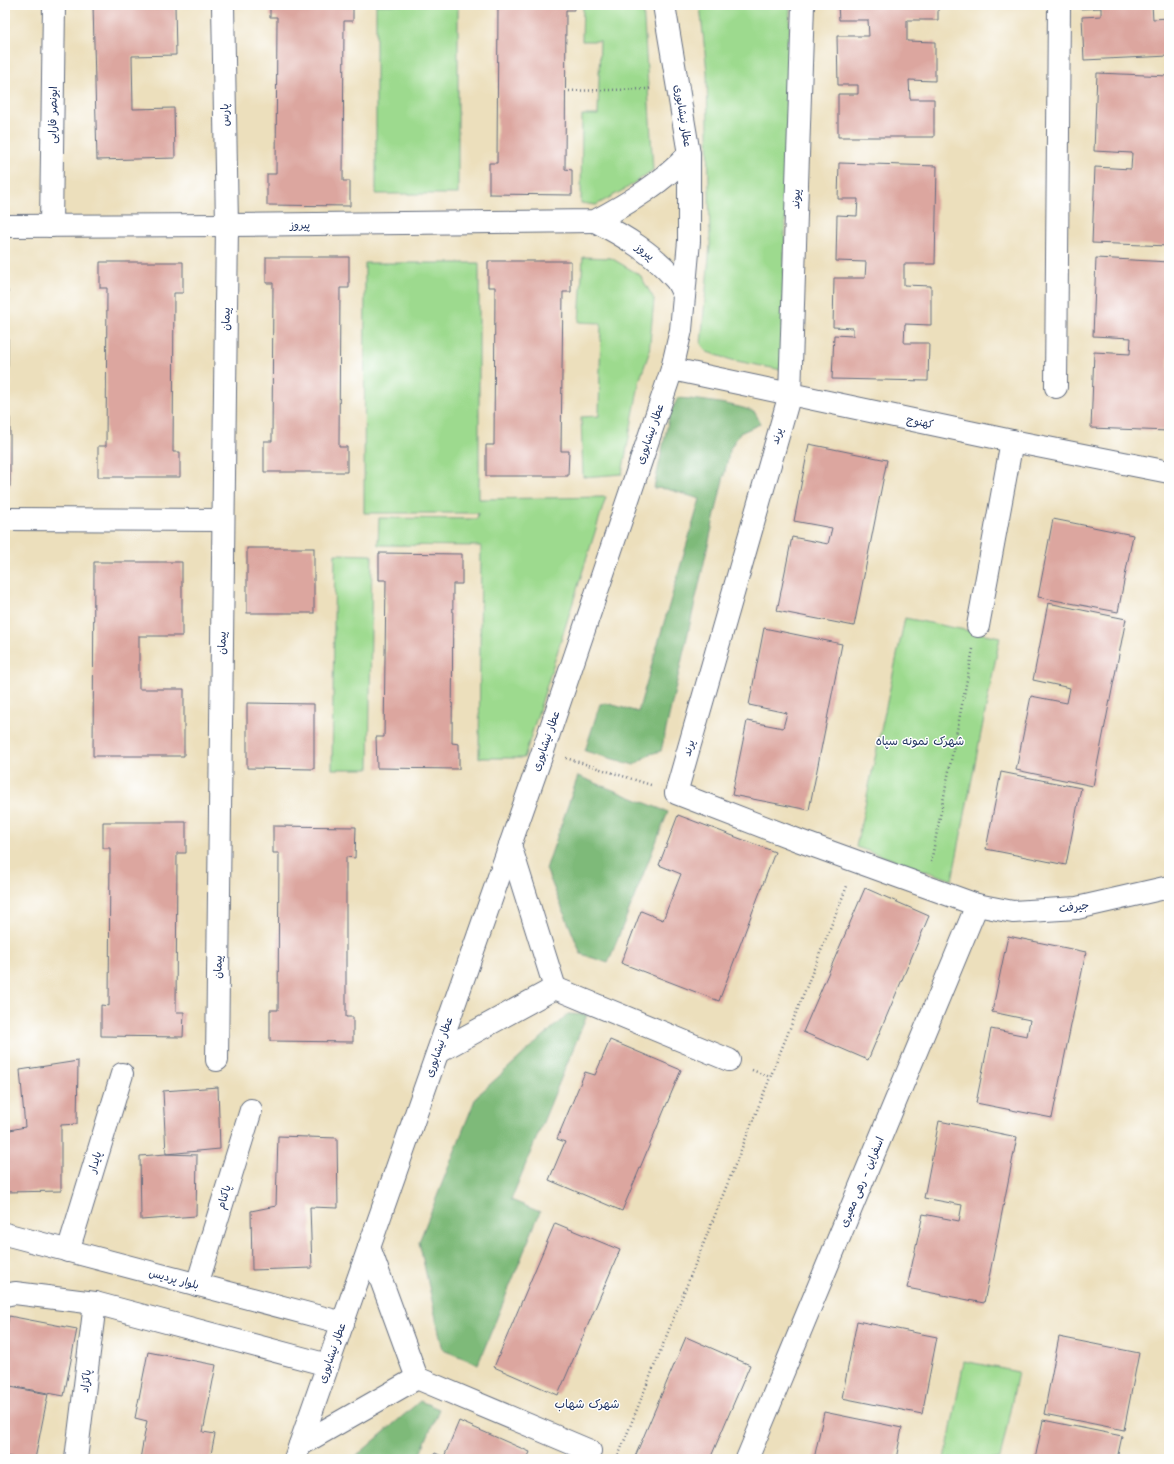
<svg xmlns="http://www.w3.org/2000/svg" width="1174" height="1464" viewBox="0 0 1174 1464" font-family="'Shantell Sans','Playpen Sans Arabic',sans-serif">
	<rect width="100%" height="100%" fill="#fff"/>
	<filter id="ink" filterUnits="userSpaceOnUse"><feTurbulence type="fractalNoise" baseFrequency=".025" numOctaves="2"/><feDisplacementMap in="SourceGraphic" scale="8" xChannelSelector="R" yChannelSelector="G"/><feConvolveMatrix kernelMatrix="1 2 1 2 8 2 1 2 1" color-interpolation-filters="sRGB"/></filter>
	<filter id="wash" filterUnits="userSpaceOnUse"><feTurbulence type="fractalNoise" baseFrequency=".012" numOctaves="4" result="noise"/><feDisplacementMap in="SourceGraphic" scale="16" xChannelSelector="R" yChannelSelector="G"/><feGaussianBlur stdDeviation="0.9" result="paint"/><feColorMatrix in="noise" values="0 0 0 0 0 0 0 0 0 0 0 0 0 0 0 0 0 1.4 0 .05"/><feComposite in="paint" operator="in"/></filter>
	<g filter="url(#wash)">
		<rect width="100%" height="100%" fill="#ecdfbc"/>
		<g fill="#9dda8e" stroke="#5c8476">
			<rect x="376" y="5" width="82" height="189"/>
			<polygon points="583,5 643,5 653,170 627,188 596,205 581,203 582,115 598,115 600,41 582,41"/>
			<polygon points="700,5 790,5 782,370 732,360 707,352 701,344 710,245 707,72"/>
			<polygon points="583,257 611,258 640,275 654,299 649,353 640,379 622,474 583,477 581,417 599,416 601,323 579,322"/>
			<polygon points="365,263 479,263 479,499 606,497 524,758 479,758 481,546 378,545 379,518 477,519 478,513 364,513"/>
			<polygon points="335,554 372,555 369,769 332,769"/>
			<polygon points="905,618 1000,637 952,880 856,847"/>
			<polygon points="964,1361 1018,1372 1000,1459 945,1459"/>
		</g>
		<g fill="#7eba79" stroke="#4c746c">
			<path d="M678 398C693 399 745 405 755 413 757 416 759 420 760 424L740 433 730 449 661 751 650 754 634 765 585 751 600 704 606 703 638 712 700 499 667 489 654 488 670 413Z"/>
			<polygon points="578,776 668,812 608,963 581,954 546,869"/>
			<polygon points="568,1014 587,1015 511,1200 540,1212 478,1364 443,1350 419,1242 476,1097"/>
			<polygon points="420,1401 439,1409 418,1459 353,1459"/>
		</g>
		<g id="blocks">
			<g fill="#dca69f">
				<polygon points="93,5 175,5 176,55 132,56 133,109 174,108 175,158 97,160"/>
				<polygon points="270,5 353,5 353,21 344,21 343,181 350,181 350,206 267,205 267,174 276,174 277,17 270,17"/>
				<polygon points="498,5 574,5 574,10 566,10 565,169 572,170 572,195 489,194 489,163 497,163"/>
				<polygon points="838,5 938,5 938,20 907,20 907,41 935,42 935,81 909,80 910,99 934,99 934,137 838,137 838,94 858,94 858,85 838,85 837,36 869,36 868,20 839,20"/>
				<polygon points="1080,5 1152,5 1153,19 1169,18 1169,56 1084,60 1082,17 1101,16 1101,8 1080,9"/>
				<polygon points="1097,73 1169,76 1169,246 1092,243 1095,167 1131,169 1132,153 1094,151"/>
				<polygon points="839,163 937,166 935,264 904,264 904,285 931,286 931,325 905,324 904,343 929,343 928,381 832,379 834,335 853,336 853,328 833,327 834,278 865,278 866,262 836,261 837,215 857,216 858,199 838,199"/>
				<polygon points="266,257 349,257 349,288 340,288 339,447 347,447 347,472 264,472 264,441 272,441 273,283 266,283"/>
				<polygon points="1096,258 1169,262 1168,431 1091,428 1094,352 1130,354 1131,338 1093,336"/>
				<polygon points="488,261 571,261 571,292 563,292 561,451 569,451 568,476 486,476 486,445 494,445 495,287 488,287"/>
				<polygon points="100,262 183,262 183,293 174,293 173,452 180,452 180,477 98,477 98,446 106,446 107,288 100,288"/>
				<rect x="5" y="291" width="3" height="75"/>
				<rect x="5" y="418" width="5" height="68"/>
				<polygon points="809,444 887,460 854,626 777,611 792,537 828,544 832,528 794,521"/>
				<polygon points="1053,519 1133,535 1118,612 1038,597"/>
				<rect x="247" y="548" width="67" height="65"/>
				<polygon points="379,553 462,554 462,584 453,584 452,743 459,744 459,769 377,768 376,737 384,737 386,580 379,580"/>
				<polygon points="94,562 182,562 182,636 139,636 139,689 184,689 184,756 93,756"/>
				<polygon points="1048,603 1126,619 1093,786 1016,770 1031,696 1067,703 1070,688 1033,680"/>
				<polygon points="764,628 842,644 809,810 732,795 747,721 783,728 787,713 749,705"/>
				<polygon points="247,703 314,704 314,769 247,768"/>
				<polygon points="1001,772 1081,788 1066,865 986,849"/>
				<polygon points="678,815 775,852 719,1001 621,963 641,911 663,920 681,874 659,865"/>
				<polygon points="103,822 186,822 186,853 177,853 176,1012 184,1012 183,1037 101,1036 101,1005 109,1006 110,848 103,848"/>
				<polygon points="273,826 356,827 355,858 346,857 346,1017 353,1017 353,1042 270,1041 270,1010 278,1010 279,853 273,853"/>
				<polygon points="865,888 929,916 868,1060 803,1032"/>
				<polygon points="1008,936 1086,952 1052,1118 976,1103 991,1029 1027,1036 1030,1020 992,1012"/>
				<polygon points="610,1040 681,1070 622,1211 549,1180 565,1142 557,1139 585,1072 595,1075"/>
				<polygon points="78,1061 77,1124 61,1125 61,1191 6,1192 5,1131 25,1127 20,1070"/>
				<polygon points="218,1087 220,1149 166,1154 163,1091"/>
				<polygon points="939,1121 1017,1137 984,1303 907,1288 923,1214 959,1221 962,1205 924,1198"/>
				<polygon points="278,1136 337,1138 338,1208 310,1207 312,1268 252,1270 251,1211 276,1206"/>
				<polygon points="166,1154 197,1155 196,1216 141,1220 140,1156"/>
				<polygon points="555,1223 620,1250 558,1395 494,1367"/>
				<polygon points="9,1316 77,1329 64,1396 5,1385 5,1337"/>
				<polygon points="857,1321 937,1337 922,1414 842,1398"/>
				<polygon points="686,1337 750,1365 710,1459 634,1459"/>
				<polygon points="1059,1337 1139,1353 1124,1430 1044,1414"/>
				<polygon points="148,1352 216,1365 203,1432 215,1434 210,1459 140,1459 147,1421 135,1418"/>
				<polygon points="5,1386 48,1394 35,1459 22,1459 5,1456"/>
				<polygon points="824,1412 902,1428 896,1459 814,1459"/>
				<polygon points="1043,1420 1122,1436 1117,1459 1035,1459"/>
				<polygon points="459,1421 530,1452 527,1459 432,1459 435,1453 444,1457"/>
			</g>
		</g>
	</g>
	<g filter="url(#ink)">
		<use href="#blocks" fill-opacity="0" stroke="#646d7f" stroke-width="1"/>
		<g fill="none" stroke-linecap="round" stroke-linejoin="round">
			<defs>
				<g id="street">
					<polyline points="803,5 790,394 676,793 800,841 977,905 1013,912 1077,908 1169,887"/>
					<path d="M595 221C624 236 653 253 675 279 679 283 681 290 684 295"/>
					<path d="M5 226 227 225 595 221C629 203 662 183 689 154"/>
					<polyline points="51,226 54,5"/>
					<polyline points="672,369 1012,441 1169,472"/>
					<polyline points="1056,387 1059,5"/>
					<polyline points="5,519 223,520"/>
					<polyline points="978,626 1012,441"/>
					<polyline points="510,845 555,988"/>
					<polyline points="555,988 729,1060"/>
					<polyline points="438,1052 555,988"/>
					<polyline points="217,1060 227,225 223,5"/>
					<polyline points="5,1234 343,1323"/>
					<polyline points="369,1247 417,1378 590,1451"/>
					<polyline points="68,1251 122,1074"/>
					<polyline points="197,1285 251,1110"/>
					<polyline points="5,1295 15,1293 95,1303 328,1365"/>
					<polyline points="300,1445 417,1378"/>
					<polyline points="76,1459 95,1303"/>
					<polyline points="295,1459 543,751 672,369 681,330 689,241 689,154 664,5"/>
					<polyline points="747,1459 977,905"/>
				</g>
			</defs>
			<use href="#street" stroke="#646d7f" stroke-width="24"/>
			<g stroke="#646d7f" stroke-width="2.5" stroke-dasharray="1 3" stroke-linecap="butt">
				<polyline points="565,91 648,89 651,88"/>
				<polyline points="566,758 651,785"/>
				<polyline points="931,862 973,649"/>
				<polyline points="752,1070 770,1077"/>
				<polyline points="617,1459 847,886"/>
			</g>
			<use href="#street" stroke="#fff" stroke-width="22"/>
		</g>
	</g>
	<g text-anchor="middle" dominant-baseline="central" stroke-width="3" stroke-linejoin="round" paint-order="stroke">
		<g font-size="11" fill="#1b2f5e" stroke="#fff">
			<text transform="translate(53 115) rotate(-89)">ابونصر فارابی</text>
			<text transform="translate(225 115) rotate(-91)">پارس</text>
			<text transform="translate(683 116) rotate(81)">عطار نیشابوری</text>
			<text transform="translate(796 199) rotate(-88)">پیوند</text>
			<text transform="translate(300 225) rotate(-1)">پیروز</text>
			<text transform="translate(645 252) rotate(38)">پیروز</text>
			<text transform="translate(226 319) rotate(-89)">پیمان</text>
			<text transform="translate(920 422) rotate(12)">كهنوج</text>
			<text transform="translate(650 434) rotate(-71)">عطار نیشابوری</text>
			<text transform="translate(777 436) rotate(-74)">پرند</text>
			<text transform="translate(222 643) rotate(-89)">پیمان</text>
			<text transform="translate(546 741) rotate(-71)">عطار نیشابوری</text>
			<text transform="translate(689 748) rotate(-74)">پرند</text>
			<text transform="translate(1074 907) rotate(-7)">جیرفت</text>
			<text transform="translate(218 967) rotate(-89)">پیمان</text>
			<text transform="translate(439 1047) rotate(-71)">عطار نیشابوری</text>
			<text transform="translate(95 1162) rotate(-73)">پایدار</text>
			<text transform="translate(862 1182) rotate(-67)">اسفراين - رهی معیری</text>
			<text transform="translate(224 1197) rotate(-73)">پاکنام</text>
			<text transform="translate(174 1279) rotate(15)">بلوار پردیس</text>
			<text transform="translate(332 1353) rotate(-71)">عطار نیشابوری</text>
			<text transform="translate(86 1381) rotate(-83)">پاکزاد</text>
		</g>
		<g font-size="12" fill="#1b2f5e" stroke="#fff">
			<text x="920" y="741">شهرک نمونه سپاه</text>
			<text x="587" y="1404">شهرک شهاب</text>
		</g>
	</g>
	<rect width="1174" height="1464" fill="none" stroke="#fff" stroke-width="20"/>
</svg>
